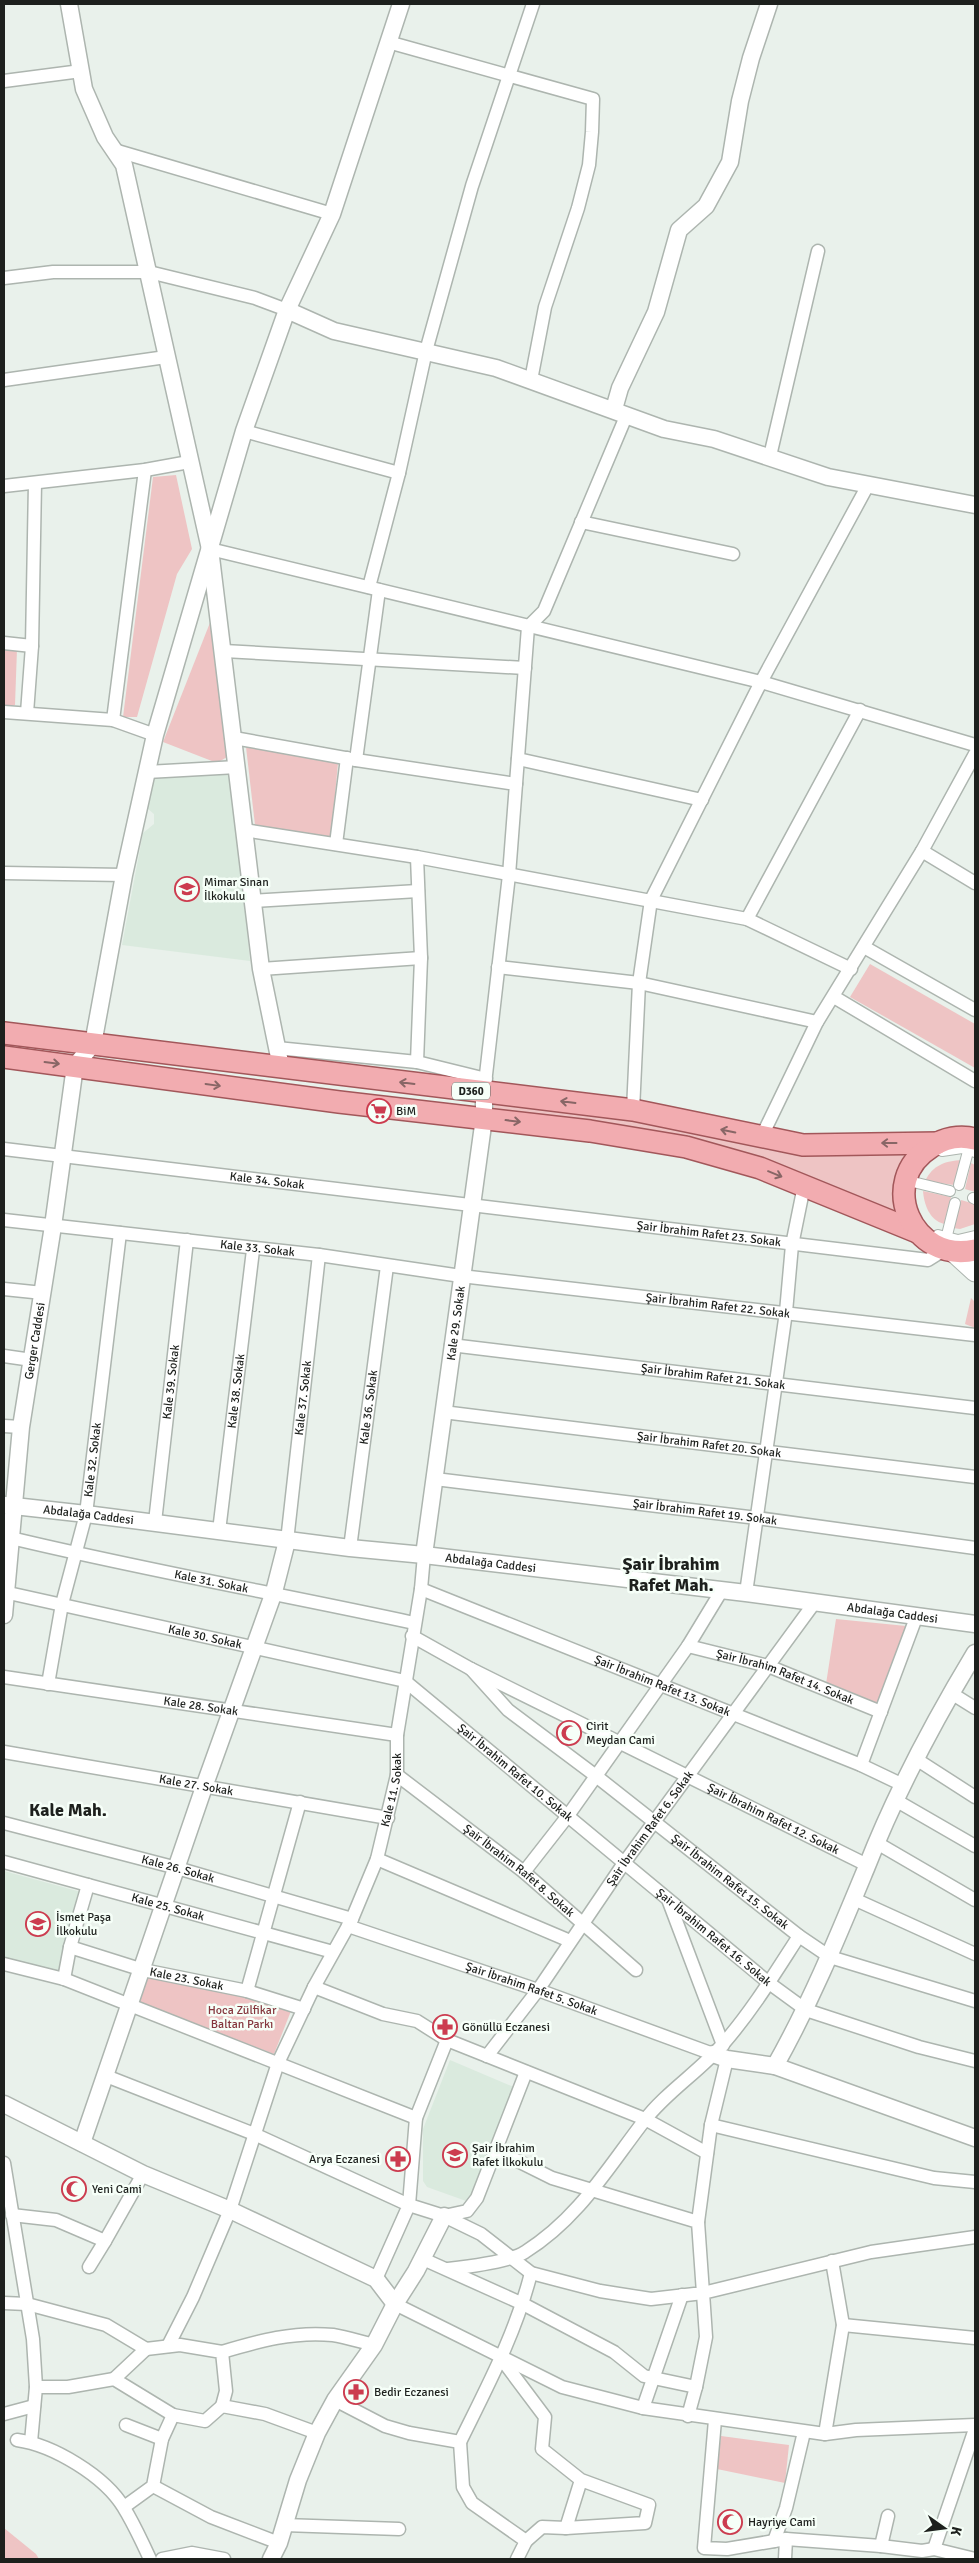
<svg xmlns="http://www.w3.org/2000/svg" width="979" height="2563" viewBox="0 0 979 2563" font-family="Signika,sans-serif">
	<rect width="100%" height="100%" fill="#e9f1eb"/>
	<g fill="#daeade">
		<polygon points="231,774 250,961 122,945 143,833 154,824 154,814 147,808 153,776"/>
		<polygon points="4,1871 81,1892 60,1971 4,1957"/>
		<polygon points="450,2060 516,2088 469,2202 427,2187 423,2181 423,2129"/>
	</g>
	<g fill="#eec4c4">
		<polygon points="176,475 192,549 177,574 137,717 123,717 153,477"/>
		<polygon points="213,615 227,757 217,763 163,742"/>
		<polygon points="4,648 17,649 15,705 4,708"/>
		<polygon points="246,747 338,763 331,837 255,825"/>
		<polygon points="870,964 975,1024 975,1068 850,997"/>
		<polygon points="504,1103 906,1151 896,1176 897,1215 798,1171 745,1155 496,1111 493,1105"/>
		<path d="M962 1160 954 1185 925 1181C933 1165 945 1161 962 1160Z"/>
		<polygon points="971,1163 975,1165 975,1192 965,1189"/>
		<path d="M923 1191 951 1197 944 1224C929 1220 924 1204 923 1191Z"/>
		<polygon points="961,1200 975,1204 975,1224 960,1229 953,1228"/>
		<polygon points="971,1298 975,1302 975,1328 965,1324"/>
		<polygon points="836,1619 906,1626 878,1705 826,1684"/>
		<polygon points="149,1975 246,1994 291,2011 274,2054 139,2004"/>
		<polygon points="721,2436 789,2445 785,2483 717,2469"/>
		<polygon points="4,2528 36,2554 39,2559 4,2559"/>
	</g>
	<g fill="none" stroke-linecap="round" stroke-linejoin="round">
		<defs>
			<g id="pedestrian">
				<polyline points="942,1151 962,1148 975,1152"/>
				<polyline points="913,1182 950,1191"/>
				<polyline points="959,1185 970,1144"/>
				<polyline points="973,1198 975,1199"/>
				<polyline points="938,1235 958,1240 975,1236"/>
				<polyline points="945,1243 955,1203"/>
			</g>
			<g id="minor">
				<polyline points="388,42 593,99 592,132 589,165 578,208 545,307 531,380"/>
				<polyline points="4,81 81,71"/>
				<polyline points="114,150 332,214"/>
				<polyline points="4,278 53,272 149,272 255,298 287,310"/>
				<polyline points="4,380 166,357"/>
				<polyline points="244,431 399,473"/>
				<polyline points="770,456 818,251"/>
				<polyline points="4,486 145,470 189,462"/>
				<polyline points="581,522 733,554"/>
				<polyline points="210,549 761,682 975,745"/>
				<polyline points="369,587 399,473 426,351 472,186 533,4"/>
				<polyline points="4,643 32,646"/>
				<polyline points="224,651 525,668"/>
				<polyline points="4,712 113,720 155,735"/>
				<polyline points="27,713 32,646 35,483"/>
				<polyline points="113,720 145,470"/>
				<polyline points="234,738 356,760 516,784"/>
				<polyline points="518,759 702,800"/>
				<polyline points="356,760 379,590"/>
				<polyline points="147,772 237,767"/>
				<polyline points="244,830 417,857 747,919 851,969"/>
				<polyline points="336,844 347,758"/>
				<polyline points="922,851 975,883"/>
				<polyline points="417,857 421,958 417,1062"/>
				<polyline points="4,873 124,875"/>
				<polyline points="252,901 418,891"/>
				<polyline points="747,919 860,710"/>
				<polyline points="864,947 975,1010"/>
				<polyline points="498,967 639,983 817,1022"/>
				<polyline points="261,969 421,958"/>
				<polyline points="834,997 975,1081"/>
				<polyline points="277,1048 417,1062 486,1079"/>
				<polyline points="484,1092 509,875 528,627 544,611 627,414"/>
				<polyline points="633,1110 639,983 651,900 761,682 868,485"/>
				<polyline points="761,1138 817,1022 922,851 975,754"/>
				<path id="s1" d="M4 1149 928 1260 944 1250"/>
				<path id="s2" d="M4 1220 319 1255 461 1276 975 1335"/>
				<polyline points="4,1289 43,1293"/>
				<path id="s3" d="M451 1345 975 1408"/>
				<polyline points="4,1356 32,1360"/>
				<path id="s4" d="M443 1412 975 1477"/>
				<polyline points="4,1426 21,1427"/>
				<path id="s5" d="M435 1479 757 1518 975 1548"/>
				<path id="s6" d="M155 1522 187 1240"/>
				<path id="s7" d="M219 1531 253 1250"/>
				<path id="s8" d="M11 1538C144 1570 280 1594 414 1623"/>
				<path id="s9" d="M287 1541 319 1255"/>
				<path id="s10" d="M350 1548 387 1266"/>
				<path id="s11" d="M421 1589 861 1765 903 1785"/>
				<path id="s12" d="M4 1592 405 1681 769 1983 806 2010 919 2047 975 2061"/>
				<polyline points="746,1593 786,1312 792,1245 804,1186"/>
				<path id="s13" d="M412 1636 471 1669 867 1865"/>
				<path id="s14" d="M688 1646 768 1666 881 1712"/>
				<path id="s15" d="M471 1669 508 1710 596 1776 799 1936 830 1957 975 2001"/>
				<path id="s16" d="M4 1677 397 1735"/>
				<path id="s17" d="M48 1684 62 1604 86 1514 120 1233"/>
				<polyline points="951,1693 975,1708"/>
				<path id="s18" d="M4 1752 388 1818"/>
				<polyline points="916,1759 975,1797"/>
				<polyline points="861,1765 917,1615"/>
				<path id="s19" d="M397 1775 524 1872 636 1970"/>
				<polyline points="897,1801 975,1846"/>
				<path id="s20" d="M4 1823 177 1868 352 1919"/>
				<polyline points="877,1843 975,1900"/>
				<polyline points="377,1859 570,1941"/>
				<path id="s21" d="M4 1862 333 1952"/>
				<polyline points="524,1872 567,1817 688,1646 722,1590"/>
				<polyline points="854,1899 975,1954"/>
				<polyline points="669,1902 723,2045"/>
				<path id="s22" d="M348 1926 538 1990 713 2054"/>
				<path id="s23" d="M70 1947 143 1970 247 1991 304 2009"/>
				<polyline points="4,1964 64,1979 416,2118"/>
				<polyline points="64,1979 70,1947 88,1885"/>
				<polyline points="314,1987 383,2014 417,2021 447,2040 645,2119 707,2153"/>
				<polyline points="247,1991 300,1802"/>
				<polyline points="447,2040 416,2118 409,2205 444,2216 481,2234 531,2273 600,2291 651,2299 703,2293 698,2222 552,2178 496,2150"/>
				<path id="s24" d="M487 2056 538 1990 624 1863 815 1602"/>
				<polyline points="106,2076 254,2134 409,2205 376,2279"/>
				<polyline points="711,2125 934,2178 975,2182"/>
				<polyline points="4,2163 33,2339 36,2387 31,2442"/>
				<polyline points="12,2215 56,2220 105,2241 143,2174"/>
				<polyline points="444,2216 467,2211 477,2198 526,2072"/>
				<polyline points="698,2222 711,2125 727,2059"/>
				<polyline points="423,2259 523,2304 614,2352 644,2376 696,2387 688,2416"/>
				<polyline points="89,2267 105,2241"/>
				<path d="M448 2269C466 2267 510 2262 525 2252 578 2219 607 2169 644 2121 666 2092 699 2072 723 2044 752 2011 775 1973 799 1936"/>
				<polyline points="4,2303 27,2304 106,2325 146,2349 114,2379"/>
				<polyline points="395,2304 562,2387 643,2408 825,2434 856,2430 975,2425"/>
				<polyline points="843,2325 975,2338"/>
				<path id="s25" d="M168 2346 193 2297 230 2210 278 2063 314 1987 352 1919 377 1859 397 1775V1735L421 1589 424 1555"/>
				<polyline points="146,2349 180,2345 222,2352 226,2391 222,2406"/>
				<path d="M222 2352C259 2341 294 2331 333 2335 346 2337 361 2342 374 2345"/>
				<polyline points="503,2361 545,2417 542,2449 581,2480 566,2528 645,2523 649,2505 581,2480"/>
				<polyline points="36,2387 68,2387 114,2379 173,2415 205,2421 222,2406 265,2414 317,2433"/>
				<polyline points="696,2387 706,2337 703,2293 871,2252 975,2237"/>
				<polyline points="335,2400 385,2426 409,2433 460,2442 463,2487 472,2503 526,2541 517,2559"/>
				<polyline points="643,2408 682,2295"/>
				<polyline points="4,2414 34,2406"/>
				<polyline points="715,2420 704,2548 727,2549 786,2539 881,2546 922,2551 934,2549 975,2559"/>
				<polyline points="126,2425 162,2439"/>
				<polyline points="825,2434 843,2325 832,2261"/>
				<path d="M17 2440C53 2445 105 2476 124 2508 134 2524 142 2542 150 2559"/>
				<path d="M460 2442C487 2387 516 2333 531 2273"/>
				<polyline points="153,2486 211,2517 279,2543"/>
				<polyline points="124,2507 153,2486 162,2439 173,2415"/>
				<polyline points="284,2525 399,2529"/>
				<polyline points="526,2541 542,2527 566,2528"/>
				<polyline points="774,2541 786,2508 804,2432"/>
				<polyline points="881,2546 888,2516"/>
				<polyline points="934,2549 975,2429"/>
				<polyline points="162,2559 192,2553 224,2559"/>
				<polyline points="785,2559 786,2539"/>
			</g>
			<g id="tertiary">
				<polyline points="69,4 84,89 105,137 124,165 210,549 261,969 281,1067"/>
				<polyline points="287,310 334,331 496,368 664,429 714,439 828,477 975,505"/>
				<polyline points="614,409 620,388 656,312 679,230 706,206 730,162 740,101 751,58 769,4"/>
				<path id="s26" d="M5 1505 86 1514 350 1548 424 1555 746 1593 975 1624"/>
				<path id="s27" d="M424 1555 484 1118V1092"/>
				<path id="s28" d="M4 1615 21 1427 53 1226 75 1066 93 1044 124 875 155 735 244 431 287 310 332 214 401 4"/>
				<polyline points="713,2054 727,2059 775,2066 975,2138"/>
				<path d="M775 2066C812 2000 838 1936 867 1866 896 1792 934 1721 975 1653"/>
				<polyline points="4,2104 143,2174 230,2210 376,2279 395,2304"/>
				<polyline points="82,2143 204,1787 274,1592 287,1541"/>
				<polyline points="271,2559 279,2543 298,2480 317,2433 335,2400 374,2345 395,2304 416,2271 444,2216"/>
			</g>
			<polyline id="secondary" points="952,1251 975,1272"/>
			<g id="primary">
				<polyline points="4,1033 633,1110 803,1145 938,1143"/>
				<polyline points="4,1057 339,1102 590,1131 686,1147 760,1168 917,1232"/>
				<path d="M975 1139C960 1135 944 1138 931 1147 876 1181 912 1264 975 1250"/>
			</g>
		</defs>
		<use href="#pedestrian" stroke="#adb5af" stroke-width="12"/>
		<use href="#minor" stroke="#adb5af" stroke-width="15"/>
		<use href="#tertiary" stroke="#adb5af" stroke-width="19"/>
		<use href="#secondary" stroke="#adb5af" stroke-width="21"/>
		<use href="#primary" stroke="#a2575a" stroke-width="24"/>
		<use href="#pedestrian" stroke="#fff" stroke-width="10"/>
		<use href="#minor" stroke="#fff" stroke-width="12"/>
		<use href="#tertiary" stroke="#fff" stroke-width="16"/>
		<use href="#secondary" stroke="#fff" stroke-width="19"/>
		<use href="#primary" stroke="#f2acb0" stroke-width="21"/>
	</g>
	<defs><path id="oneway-shaft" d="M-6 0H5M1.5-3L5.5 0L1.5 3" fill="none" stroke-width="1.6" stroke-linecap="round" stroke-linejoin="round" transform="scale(1.25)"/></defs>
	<g stroke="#866">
		<use href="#oneway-shaft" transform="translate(52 1063) rotate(7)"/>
		<use href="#oneway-shaft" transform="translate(407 1083) rotate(-173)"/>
		<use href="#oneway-shaft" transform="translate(213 1085) rotate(8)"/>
		<use href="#oneway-shaft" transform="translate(568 1102) rotate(-173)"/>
		<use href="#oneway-shaft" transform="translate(513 1121) rotate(7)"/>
		<use href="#oneway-shaft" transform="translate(728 1131) rotate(-168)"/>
		<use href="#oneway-shaft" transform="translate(889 1143) rotate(180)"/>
		<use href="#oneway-shaft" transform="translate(775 1174) rotate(22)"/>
	</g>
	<defs>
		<symbol id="school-ring" viewBox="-11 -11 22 22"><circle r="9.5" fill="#f6fff8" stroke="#cc3c4f" stroke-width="1.5"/><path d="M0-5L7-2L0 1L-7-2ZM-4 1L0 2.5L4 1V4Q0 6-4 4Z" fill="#cc3c4f"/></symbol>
		<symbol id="supermarket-ring" viewBox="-11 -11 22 22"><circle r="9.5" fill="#f6fff8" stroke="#cc3c4f" stroke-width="1.5"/><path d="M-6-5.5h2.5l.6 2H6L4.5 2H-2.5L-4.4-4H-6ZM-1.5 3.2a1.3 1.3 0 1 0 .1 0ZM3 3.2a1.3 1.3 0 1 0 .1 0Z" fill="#cc3c4f"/></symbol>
		<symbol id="mosque-ring" viewBox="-11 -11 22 22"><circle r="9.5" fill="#f6fff8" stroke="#cc3c4f" stroke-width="1.5"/><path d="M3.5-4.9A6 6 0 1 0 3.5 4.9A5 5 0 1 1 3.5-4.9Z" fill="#cc3c4f"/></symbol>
		<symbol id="pharmacy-ring" viewBox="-11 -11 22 22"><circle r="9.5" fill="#f6fff8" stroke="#cc3c4f" stroke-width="1.5"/><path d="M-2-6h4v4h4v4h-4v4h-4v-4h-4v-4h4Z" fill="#cc3c4f"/></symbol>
	</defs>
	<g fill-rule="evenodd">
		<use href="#school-ring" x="173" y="875" width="28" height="28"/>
		<use href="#supermarket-ring" x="365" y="1097" width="28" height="28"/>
		<use href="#mosque-ring" x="555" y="1719" width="28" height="28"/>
		<use href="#school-ring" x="24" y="1910" width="28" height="28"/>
		<use href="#pharmacy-ring" x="431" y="2013" width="28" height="28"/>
		<use href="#school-ring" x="441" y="2141" width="28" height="28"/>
		<use href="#pharmacy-ring" x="384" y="2145" width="28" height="28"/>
		<use href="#mosque-ring" x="60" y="2175" width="28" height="28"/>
		<use href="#pharmacy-ring" x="342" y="2378" width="28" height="28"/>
		<use href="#mosque-ring" x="716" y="2508" width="28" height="28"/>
	</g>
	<g text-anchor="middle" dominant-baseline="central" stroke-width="5" stroke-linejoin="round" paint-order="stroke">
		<rect fill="#f6fff8" stroke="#5e635f" stroke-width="1" x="452" y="1082.5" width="38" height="17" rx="4"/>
		<g font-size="11" font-weight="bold" fill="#1d201d">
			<text x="471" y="1091">D360</text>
		</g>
		<g font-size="12" fill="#1d201d" stroke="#f6fff8" text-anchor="start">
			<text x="204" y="882">Mimar Sinan<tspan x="204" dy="14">İlkokulu</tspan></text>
			<text x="396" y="1111">BiM</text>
			<text x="586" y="1726">Cirit<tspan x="586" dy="14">Meydan Cami</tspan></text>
			<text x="56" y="1917">İsmet Paşa<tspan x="56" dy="14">İlkokulu</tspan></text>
			<text x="462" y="2027">Gönüllü Eczanesi</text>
			<text x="472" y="2148">Şair İbrahim<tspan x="472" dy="14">Rafet İlkokulu</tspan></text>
			<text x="380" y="2159" text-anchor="end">Arya Eczanesi</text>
			<text x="92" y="2189">Yeni Cami</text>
			<text x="374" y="2392">Bedir Eczanesi</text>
			<text x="748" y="2522">Hayriye Cami</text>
		</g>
		<g font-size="12" fill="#1d201d" stroke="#f6fff8">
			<text stroke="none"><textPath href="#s1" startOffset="265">Kale 34. Sokak</textPath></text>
			<text stroke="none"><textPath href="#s1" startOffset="710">Şair İbrahim Rafet 23. Sokak</textPath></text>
			<text stroke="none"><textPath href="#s2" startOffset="255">Kale 33. Sokak</textPath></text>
			<text stroke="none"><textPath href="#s2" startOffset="719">Şair İbrahim Rafet 22. Sokak</textPath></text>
			<text stroke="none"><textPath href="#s27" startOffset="234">Kale 29. Sokak</textPath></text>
			<text stroke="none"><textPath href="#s28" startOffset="276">Gerger Caddesi</textPath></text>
			<text stroke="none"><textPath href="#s3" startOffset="264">Şair İbrahim Rafet 21. Sokak</textPath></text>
			<text stroke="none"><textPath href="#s6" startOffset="141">Kale 39. Sokak</textPath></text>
			<text stroke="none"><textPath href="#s7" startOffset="141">Kale 38. Sokak</textPath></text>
			<text stroke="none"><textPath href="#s9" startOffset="144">Kale 37. Sokak</textPath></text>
			<text stroke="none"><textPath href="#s10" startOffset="142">Kale 36. Sokak</textPath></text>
			<text stroke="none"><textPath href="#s4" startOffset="268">Şair İbrahim Rafet 20. Sokak</textPath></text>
			<text stroke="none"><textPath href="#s17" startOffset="229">Kale 32. Sokak</textPath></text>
			<text stroke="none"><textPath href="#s5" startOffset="272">Şair İbrahim Rafet 19. Sokak</textPath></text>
			<text stroke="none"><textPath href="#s26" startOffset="84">Abdalağa Caddesi</textPath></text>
			<text stroke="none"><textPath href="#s26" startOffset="489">Abdalağa Caddesi</textPath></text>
			<text stroke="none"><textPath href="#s8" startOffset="205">Kale 31. Sokak</textPath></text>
			<text stroke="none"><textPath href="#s26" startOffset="894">Abdalağa Caddesi</textPath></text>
			<text stroke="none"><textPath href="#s12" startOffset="206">Kale 30. Sokak</textPath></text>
			<text stroke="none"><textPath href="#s14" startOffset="102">Şair İbrahim Rafet 14. Sokak</textPath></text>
			<text stroke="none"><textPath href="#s11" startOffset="260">Şair İbrahim Rafet 13. Sokak</textPath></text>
			<text stroke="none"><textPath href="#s16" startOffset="199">Kale 28. Sokak</textPath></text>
			<text stroke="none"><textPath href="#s12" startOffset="554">Şair İbrahim Rafet 10. Sokak</textPath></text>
			<text stroke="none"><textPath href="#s18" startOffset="195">Kale 27. Sokak</textPath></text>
			<text stroke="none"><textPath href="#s25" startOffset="602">Kale 11. Sokak</textPath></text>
			<text stroke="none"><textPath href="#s13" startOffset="405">Şair İbrahim Rafet 12. Sokak</textPath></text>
			<text stroke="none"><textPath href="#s24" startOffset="280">Şair İbrahim Rafet 6. Sokak</textPath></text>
			<text stroke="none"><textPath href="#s20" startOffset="180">Kale 26. Sokak</textPath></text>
			<text stroke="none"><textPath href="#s19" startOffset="155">Şair İbrahim Rafet 8. Sokak</textPath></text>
			<text stroke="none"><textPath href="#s15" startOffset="336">Şair İbrahim Rafet 15. Sokak</textPath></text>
			<text stroke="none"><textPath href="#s21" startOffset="170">Kale 25. Sokak</textPath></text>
			<text stroke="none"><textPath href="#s12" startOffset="812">Şair İbrahim Rafet 16. Sokak</textPath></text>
			<text stroke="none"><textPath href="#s23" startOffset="121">Kale 23. Sokak</textPath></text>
			<text stroke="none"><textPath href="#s22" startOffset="194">Şair İbrahim Rafet 5. Sokak</textPath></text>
		</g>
		<g font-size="12" fill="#85363d" stroke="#f6fff8">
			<text x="242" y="2010">Hoca Zülfikar<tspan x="242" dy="14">Baltan Parkı</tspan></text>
		</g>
		<g font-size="18" font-weight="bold" fill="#1d201d" stroke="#f6fff8">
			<text x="671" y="1564">Şair İbrahim<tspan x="671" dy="21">Rafet Mah.</tspan></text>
			<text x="68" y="1810">Kale Mah.</text>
		</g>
	</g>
	<rect width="979" height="2563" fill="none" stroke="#1d201d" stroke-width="10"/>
	<g transform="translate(944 2528) rotate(104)" stroke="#f6fff8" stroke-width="4" paint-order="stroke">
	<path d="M0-4L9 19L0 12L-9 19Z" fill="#1d201d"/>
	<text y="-8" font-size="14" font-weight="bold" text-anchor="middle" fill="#1d201d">K</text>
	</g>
</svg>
